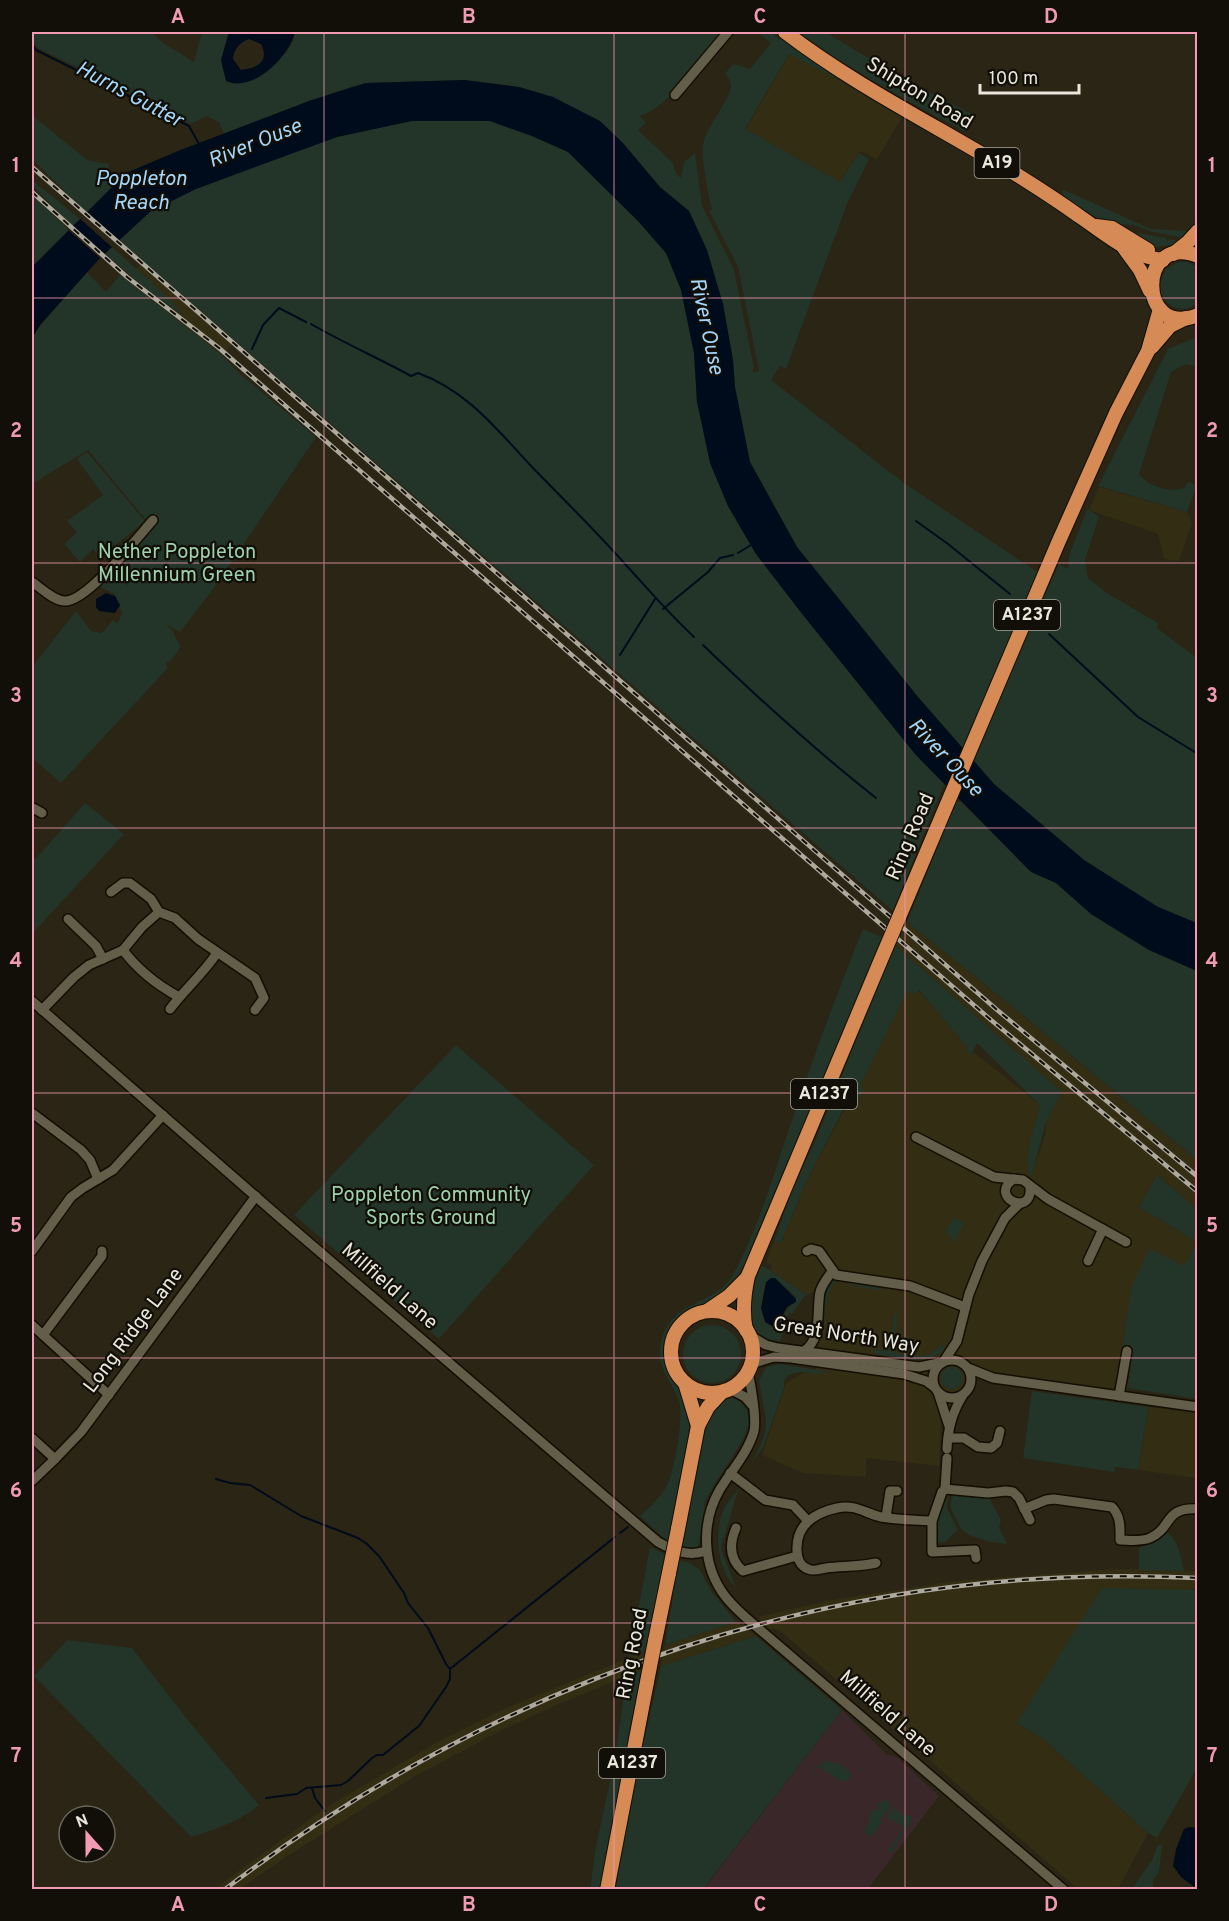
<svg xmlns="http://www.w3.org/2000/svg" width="1229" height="1921" viewBox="0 0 1229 1921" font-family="Overpass,sans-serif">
	<rect width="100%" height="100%" fill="#2a2514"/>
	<g fill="#332d14">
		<polygon points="790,53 904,115 877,159 860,151 840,182 745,130"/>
		<polygon points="143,262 236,341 222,355 120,275 124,271 155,296 182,315 160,290 136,269"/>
		<polygon points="1099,487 1187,512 1192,523 1179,561 1164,559 1158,534 1089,510"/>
		<polygon points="907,922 1018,1011 1197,1160 1197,1209 1157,1175 1139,1207 1197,1242 1184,1266 1122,1348 1133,1351 1127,1395 980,1375 941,1416 939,1466 866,1458 866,1477 803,1473 762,1455 786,1383 805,1372 815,1372 826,1290 831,1282 807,1295 770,1270 772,1265 766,1262 774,1241 781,1243 805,1184 907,991 918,990 972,1051 1048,1111 1034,1167 1046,1132 1046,1122 1061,1092 895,945"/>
		<polygon points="1148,1407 1197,1413 1197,1478 1138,1470"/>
		<polygon points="1114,1569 1197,1571 1197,1590 1189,1589 1017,1723 1042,1738 1148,1833 1118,1889 1078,1889 779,1630 767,1628 758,1617 832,1600 955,1581"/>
		<polygon points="736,1622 756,1636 661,1666 665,1645"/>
		<polygon points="650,1649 645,1669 559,1704 494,1734 412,1778 286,1857 240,1889 213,1890 325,1808 437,1742 504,1709"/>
	</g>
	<polygon fill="#3a272a" points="842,1710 886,1754 897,1757 939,1796 868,1889 703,1890"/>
	<g fill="#233428" fill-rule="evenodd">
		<path d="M32 32H152L162 42 194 62 202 32H229C223 53 215 67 233 84L286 53 293 41 295 32H715L719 36C699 60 670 107 640 116L646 123 638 130 673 163 675 171 681 179 684 162 695 153 702 206 734 270 754 368 752 372H755L759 371 738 267 709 211 712 209C708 196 701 157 703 145 706 127 730 100 731 86 731 81 728 77 725 73L734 64 750 69 771 43 757 32H771L779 39H784L833 72 835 78 789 54 745 129 840 182 859 153 869 159 847 204 786 369 780 366 771 380 904 483 1039 573 997 669 1009 673 1059 564 1068 569 1069 556 1087 509 1099 516 1085 560 1088 578 1107 593 1158 623 1157 628 1197 658V923L1158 907 1084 860 994 784 918 697 797 547 750 462 735 387 733 360 723 304 707 250 689 211 660 187 622 142 553 97 519 87 464 80 366 83 309 101 224 134 219 122 207 116 191 124 38 48 32 41Z"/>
		<path d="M798 32H825L902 78 974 115 964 131C907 101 850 70 798 32Z"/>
		<polygon points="32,115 87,160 109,164 108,175 115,185 87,213 32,159"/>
		<polygon points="453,120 490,121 532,136 568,152 638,221 666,253 681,289 694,353 697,402 728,506 756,554 803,615 915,754 944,784 893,911 119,240 151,211 196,189 288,154 337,137 383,126 412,121"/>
		<polygon points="32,180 80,219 72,226 32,185"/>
		<polygon points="1062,189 1151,229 1188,231 1176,244 1155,247 1133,232 1166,238 1167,241 1169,241 1169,239 1178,241 1180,237 1152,232 1134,225 1110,224 1095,217 1064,197"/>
		<polygon points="32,195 69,230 32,267"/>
		<polygon points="112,247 160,290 186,317 155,296 105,254"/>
		<path d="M1179 262H1187L1197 267V304C1180 316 1162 305 1159 285L1165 270Z"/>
		<polygon points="87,272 106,292 120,275 222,355 240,374 316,437 214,588 180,632 166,624 172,630 181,647 169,663 166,661 167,669 61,783 32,758 32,667 76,611 91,631 102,633 113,620 118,623 122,613 115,594 98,586 114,577 129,586 116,570 159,519 146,520 88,450 32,484 32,338 41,324"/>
		<path d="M1197 337V367L1186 364 1171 372 1139 474C1148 486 1169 493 1184 488L1188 482 1197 485 1187 512 1098 486 1168 349Z"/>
		<polygon points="87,452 145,521 101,557 93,549 80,562 64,544 77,532 67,521 103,495 77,459"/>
		<polygon points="956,801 962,803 1030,871 1056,883 1091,914 1149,950 1197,971 1197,1160 1018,1011 907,922"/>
		<polygon points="85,803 124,834 32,934 32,863"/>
		<path d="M863 929 882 937 749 1257C739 1276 727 1294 709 1306 693 1316 679 1316 670 1335 658 1367 687 1387 689 1417 690 1432 686 1448 684 1462 680 1489 675 1516 669 1543L640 1516C650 1507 664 1494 669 1481 675 1465 684 1416 679 1401 671 1380 655 1366 661 1342 673 1296 715 1308 734 1273 759 1226 772 1179 789 1129 812 1061 836 995 863 929Z"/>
		<path d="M895 945 1062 1092 1046 1122 1031 1178C1022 1160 1035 1124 1040 1105L977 1043 971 1055 965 1051 968 1048 919 990 914 994 907 991 860 1086 864 1089 861 1096 857 1099 854 1105 847 1102 805 1184 781 1243 774 1241 790 1196 818 1134Z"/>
		<polygon points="456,1045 594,1165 439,1339 294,1215"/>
		<polygon points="1157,1175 1197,1209 1198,1316 1195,1319 1198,1321 1197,1399 1128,1388 1133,1351 1122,1348 1132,1285 1150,1249 1184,1266 1197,1242 1139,1207"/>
		<polygon points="954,1217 964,1223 954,1243 946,1231"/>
		<path d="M760 1266 765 1267 807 1295 804 1297 792 1314 789 1313 780 1341 761 1338C742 1314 752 1293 760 1266ZM775 1278 796 1297 781 1319 761 1308Z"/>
		<path d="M835 1279 884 1287 878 1290C868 1289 855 1286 848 1282 826 1272 826 1314 825 1326H823L827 1289Z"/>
		<path d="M894 1314H898L892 1352C912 1355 927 1362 941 1345L946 1348C927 1368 900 1357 876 1354L874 1349 889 1351Z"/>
		<circle cx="712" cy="1354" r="29"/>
		<path d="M780 1364 830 1372C813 1377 802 1366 786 1377L784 1381V1388L763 1448 751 1463 760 1446 765 1433 766 1420 759 1381 766 1367Z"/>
		<circle cx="952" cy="1378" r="11"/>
		<polygon points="1032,1391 1148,1407 1138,1470 1115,1467 1114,1472 1023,1458"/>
		<path d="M733 1398C745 1402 749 1413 749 1425 738 1455 715 1477 704 1505L705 1506 698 1546 696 1549 681 1550 706 1426C712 1413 717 1399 733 1398Z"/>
		<path d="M741 1489 737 1493 721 1549 736 1588C717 1570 713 1532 724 1509 727 1502 733 1496 738 1490Z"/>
		<path d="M948 1492 947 1508 958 1530 945 1542 940 1543 936 1541C935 1524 935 1505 948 1492Z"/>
		<polygon points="953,1493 989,1498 1001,1520 999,1528 1007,1544 990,1542 969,1535 961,1529 950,1506"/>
		<path d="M1167 1532C1179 1541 1181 1557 1184 1571L1139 1570V1548L1154 1541Z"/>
		<polygon points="650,1547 666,1555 650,1649 629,1657"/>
		<polygon points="679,1560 690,1563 700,1570 711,1591 736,1622 665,1645"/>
		<polygon points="1102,1588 1197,1590 1197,1768 1157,1838 1148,1833 1042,1738 1017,1723"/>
		<polygon points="756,1636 842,1710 703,1889 613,1890 629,1807 661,1666"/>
		<path d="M67 1640 132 1648 187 1719 259 1805C241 1821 214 1830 191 1837L34 1676Z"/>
		<polygon points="645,1669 601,1889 590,1890 596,1846 614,1763 627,1676"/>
		<polygon points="827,1761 842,1765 852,1774 846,1782 843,1780 841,1781 819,1767 811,1776 817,1766"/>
		<polygon points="886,1799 891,1806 880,1820 882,1823 870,1837 864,1832 870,1820 869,1813 878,1809 876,1804"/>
		<polygon points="893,1808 905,1816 912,1815 909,1826 890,1853 887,1851 905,1828 887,1817"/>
		<polygon points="1158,1845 1162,1845 1159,1872 1153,1880 1153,1888 1161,1887 1165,1889 1132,1889 1152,1860"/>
	</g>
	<g fill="#000c1b" fill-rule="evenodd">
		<path d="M229 32H295C289 57 253 93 226 81L221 60ZM249 39 261 44C270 62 257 68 241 70L233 59C234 49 239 43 249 39Z"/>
		<polygon points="464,80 519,87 553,97 600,121 622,142 660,187 689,211 707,250 723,304 733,360 735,387 750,462 797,547 918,697 994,784 1084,860 1158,907 1197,923 1197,971 1149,950 1091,914 1056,883 1031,872 915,754 803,615 756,554 728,506 710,463 697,402 694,353 681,290 666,253 638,221 568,152 532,136 490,121 412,121 337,137 196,189 151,211 100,258 41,324 32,338 32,267 126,173 178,151 309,101 349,88 366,83"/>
		<polygon points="106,593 115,596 120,605 115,613 99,611 96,607 96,599"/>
		<polygon points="771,1278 775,1278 796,1299 796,1302 787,1307 777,1325 772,1326 765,1322 761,1308 766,1282"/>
		<polygon points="1189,1827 1197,1828 1197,1889 1181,1877 1173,1866 1176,1849 1184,1829"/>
	</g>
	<g fill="#2a2514">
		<polygon points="85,211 121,242 114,249 78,217"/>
		<polygon points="70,224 105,254 107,256 102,260 100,258 66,228"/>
	</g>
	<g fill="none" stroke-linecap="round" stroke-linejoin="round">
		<g stroke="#000c1b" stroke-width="2">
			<polyline points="32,44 36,50 189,126 200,146"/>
			<path d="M311 324C344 343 378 358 411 376L418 373C468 391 498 431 533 468 564 500 596 531 625 564 648 589 669 614 694 637"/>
			<polyline points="252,349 263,325 279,308 306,322"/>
			<polyline points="916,521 948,544 1010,594"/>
			<polyline points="738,553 754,543"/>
			<polyline points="663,609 708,572 720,558 733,555"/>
			<polyline points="1049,634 1138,717 1198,754"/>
			<path d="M703 645C758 698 815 750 876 798"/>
			<polyline points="620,655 655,599"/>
			<polyline points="216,1479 230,1483 250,1485 301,1516 358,1538 367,1544 379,1556 404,1593 408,1603 428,1628 446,1664 450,1669"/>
			<polyline points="620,1533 628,1527"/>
			<polyline points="312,1788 315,1798 325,1811"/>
			<polyline points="266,1798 297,1794 306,1788 341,1785 348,1781 372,1758 377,1755 383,1755 419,1726 446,1687 450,1679 450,1669 615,1537"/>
		</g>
		<defs>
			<g id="minor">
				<polyline points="675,95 728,32"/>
				<path d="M32 582C41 588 53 600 64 601 86 603 137 538 153 520"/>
				<polyline points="33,808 42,813"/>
				<polyline points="111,892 123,883 130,883 151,899 159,912 175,918 198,939 255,978 264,998 255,1010"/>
				<polyline points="68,919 96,946 103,959"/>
				<path d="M123 950C137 969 159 986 179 997"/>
				<path d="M32 1001 285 1222 658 1542C674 1551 688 1557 706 1551"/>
				<path d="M170 1009C185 989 203 974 217 953"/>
				<polyline points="42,1010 74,977 89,965 123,950 142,927 159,912"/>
				<polyline points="32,1113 81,1150 90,1160 98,1179"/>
				<polyline points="916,1137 994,1177 1023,1180 1048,1199 1126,1242"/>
				<path d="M1014 1179C987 1196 1033 1219 1030 1187"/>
				<polyline points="32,1251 71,1197 83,1188 113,1170 163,1115"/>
				<polyline points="807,1251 811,1249 819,1251 836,1275 910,1286 965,1307"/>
				<polyline points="1088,1261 1103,1229"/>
				<polyline points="32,1325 109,1395"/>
				<polyline points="43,1335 102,1256 102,1251"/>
				<polyline points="749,1335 766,1345 778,1348 919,1367 939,1363"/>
				<path d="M804 1351C823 1338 816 1312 820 1292 822 1284 828 1278 832 1271"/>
				<circle cx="952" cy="1379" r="19"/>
				<polyline points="944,1361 957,1341 969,1294 982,1261 1005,1218 1020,1203"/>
				<polyline points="751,1364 774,1357 791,1358 904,1374 926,1381 934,1387"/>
				<polyline points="968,1368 993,1378 1198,1407"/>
				<path d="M748 1371C751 1387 757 1416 754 1431 748 1453 730 1472 719 1491 701 1523 702 1566 725 1596 734 1608 746 1618 758 1628L1064 1890"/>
				<polyline points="730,1389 745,1397 752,1405"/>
				<polyline points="938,1392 949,1426"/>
				<polyline points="1119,1396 1127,1351"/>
				<polyline points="32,1438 55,1459"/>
				<polyline points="948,1438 964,1438 978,1447 991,1448 997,1443 1000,1431"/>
				<path d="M947 1449C948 1428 952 1413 963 1395"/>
				<polyline points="947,1458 945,1489 942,1492 932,1521 932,1552 975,1550 976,1558"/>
				<polyline points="730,1473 765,1500 793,1505 808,1521"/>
				<polyline points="32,1481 55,1459 81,1432 256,1196"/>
				<polyline points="945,1489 988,1493 1006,1491 1013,1492 1019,1498 1030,1520"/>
				<path d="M1024 1509 1046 1500 1054 1499 1112 1507C1121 1517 1120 1527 1120 1540 1129 1540 1141 1542 1150 1538 1173 1528 1163 1507 1198 1509"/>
				<polyline points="886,1517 890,1491 897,1491"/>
				<path d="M736 1528C729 1544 729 1559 743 1571L797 1556"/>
				<path d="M876 1563C859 1567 843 1566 826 1568 819 1569 814 1572 808 1569 800 1566 797 1558 797 1550 796 1525 814 1513 837 1508 856 1504 864 1513 881 1517 898 1520 915 1520 932 1521"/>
			</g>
			<g id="highway">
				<path d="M785 32C858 88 943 129 1022 178 1041 190 1061 203 1079 216 1106 234 1129 256 1163 260"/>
				<polyline points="1096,226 1112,228 1148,250"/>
				<polyline points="1124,248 1140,270 1150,291"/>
				<polyline points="1173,254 1188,242 1198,231"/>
				<path d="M1198 256C1137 231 1137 340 1198 315"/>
				<polyline points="1152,347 1170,326 1186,318"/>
				<polyline points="908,896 1058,543 1116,413 1148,351 1160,309"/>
				<polyline points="707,1311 729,1296 747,1278"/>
				<circle cx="712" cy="1352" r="41"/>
				<path d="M746 1330C742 1312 744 1294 748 1276L880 962"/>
				<polyline points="685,1383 698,1426"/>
				<polyline points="678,1529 698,1426 708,1407 722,1392"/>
				<polyline points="655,1641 669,1573"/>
				<polyline points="607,1890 647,1682"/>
			</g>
		</defs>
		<use href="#minor" stroke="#130e01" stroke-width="12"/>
		<use href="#highway" stroke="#130e01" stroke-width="16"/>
		<use href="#minor" stroke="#635e4a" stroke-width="9"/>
		<use href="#highway" stroke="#d68a55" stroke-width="14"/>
		<defs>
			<g id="rail">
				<polyline points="32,167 996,1009 1198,1177"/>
				<polyline points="32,192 127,277 219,348 991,1020 1198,1192"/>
				<path d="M224 1890C505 1676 843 1560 1198 1578"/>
			</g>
		</defs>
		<use href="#rail" stroke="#ada99c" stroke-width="4.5"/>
		<use href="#rail" stroke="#110f07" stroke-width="2" stroke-dasharray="7" stroke-linecap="butt"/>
		<defs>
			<g id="highway-bridge">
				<polyline points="880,962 908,896"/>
				<polyline points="669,1573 678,1529"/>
				<polyline points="647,1682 655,1641"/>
			</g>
		</defs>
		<use href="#highway-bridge" stroke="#130e01" stroke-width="16" stroke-linecap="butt"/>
		<use href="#highway-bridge" stroke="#d68a55" stroke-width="14"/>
	</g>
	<path fill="none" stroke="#f19ab3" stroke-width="1.5" stroke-opacity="0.55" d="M324 32V1890M614 32V1890M905 32V1890M32 298H1198M32 563H1198M32 828H1198M32 1093H1198M32 1358H1198M32 1623H1198"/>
	<g text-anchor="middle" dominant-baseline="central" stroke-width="4.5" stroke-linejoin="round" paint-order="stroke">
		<g fill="#110f07" stroke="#a9a69c" stroke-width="1.5">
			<rect x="974.5" y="148" width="45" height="30" rx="4.5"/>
			<rect x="994" y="600" width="66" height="30" rx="4.5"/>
			<rect x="791" y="1079" width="66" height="30" rx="4.5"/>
			<rect x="599" y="1748" width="66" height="30" rx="4.5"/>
		</g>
		<g font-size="18" font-weight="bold" fill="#eae7dc">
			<text x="997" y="163">A19</text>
			<text x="1027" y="615">A1237</text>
			<text x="824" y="1094">A1237</text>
			<text x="632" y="1763">A1237</text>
		</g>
		<g font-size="20" fill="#eae7dc" stroke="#110f07">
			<text transform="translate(919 94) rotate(31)">Shipton Road</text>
			<text transform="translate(911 837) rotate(-67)">Ring Road</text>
			<text transform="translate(389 1287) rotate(41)">Millfield Lane</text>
			<text transform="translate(134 1331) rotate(-53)">Long Ridge Lane</text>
			<text transform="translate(846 1336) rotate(9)">Great North Way</text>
			<text transform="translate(633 1654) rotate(-79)">Ring Road</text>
			<text transform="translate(887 1714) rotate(41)">Millfield Lane</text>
		</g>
		<g font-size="20" fill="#9ed1ad" stroke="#110f07">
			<text x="177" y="553">Nether Poppleton<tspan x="177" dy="23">Millennium Green</tspan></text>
			<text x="431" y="1196">Poppleton Community<tspan x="431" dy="23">Sports Ground</tspan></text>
		</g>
		<g font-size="21" font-style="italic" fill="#a5d7fc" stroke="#110f07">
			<text transform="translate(129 95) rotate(28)">Hurns Gutter</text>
			<text transform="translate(255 144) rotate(-22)">River Ouse</text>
			<text x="141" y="179">Poppleton<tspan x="141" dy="24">Reach</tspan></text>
			<text transform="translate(706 326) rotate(78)">River Ouse</text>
			<text transform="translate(945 758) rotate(47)">River Ouse</text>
		</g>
	</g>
	<rect width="1229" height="1921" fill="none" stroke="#110f07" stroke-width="66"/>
	<g transform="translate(87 1834) rotate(339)"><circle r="28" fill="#110f07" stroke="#68655c" stroke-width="1.5"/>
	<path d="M0-4.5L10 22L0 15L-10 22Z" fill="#f19ab3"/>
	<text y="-9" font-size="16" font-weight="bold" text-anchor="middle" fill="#eae7dc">N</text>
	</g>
	<path d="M980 84v9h99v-9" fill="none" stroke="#eae7dc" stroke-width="3"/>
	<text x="989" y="84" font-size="18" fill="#eae7dc" stroke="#110f07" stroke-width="4.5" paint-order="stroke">100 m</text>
	<rect x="33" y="33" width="1163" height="1855" fill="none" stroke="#f19ab3" stroke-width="2"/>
	<g font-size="20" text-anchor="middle" font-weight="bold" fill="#f19ab3">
		<text x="178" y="23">A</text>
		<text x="469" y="23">B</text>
		<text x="760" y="23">C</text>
		<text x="1051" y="23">D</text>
		<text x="16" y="172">1</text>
		<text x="1212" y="172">1</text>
		<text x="16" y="437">2</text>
		<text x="1212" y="437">2</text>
		<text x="16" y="702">3</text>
		<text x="1212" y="702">3</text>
		<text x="16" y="967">4</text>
		<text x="1212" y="967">4</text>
		<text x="16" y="1232">5</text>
		<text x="1212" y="1232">5</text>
		<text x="16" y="1497">6</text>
		<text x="1212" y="1497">6</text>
		<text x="16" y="1762">7</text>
		<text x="1212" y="1762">7</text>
		<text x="178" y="1911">A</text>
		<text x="469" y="1911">B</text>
		<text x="760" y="1911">C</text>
		<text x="1051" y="1911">D</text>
	</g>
</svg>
